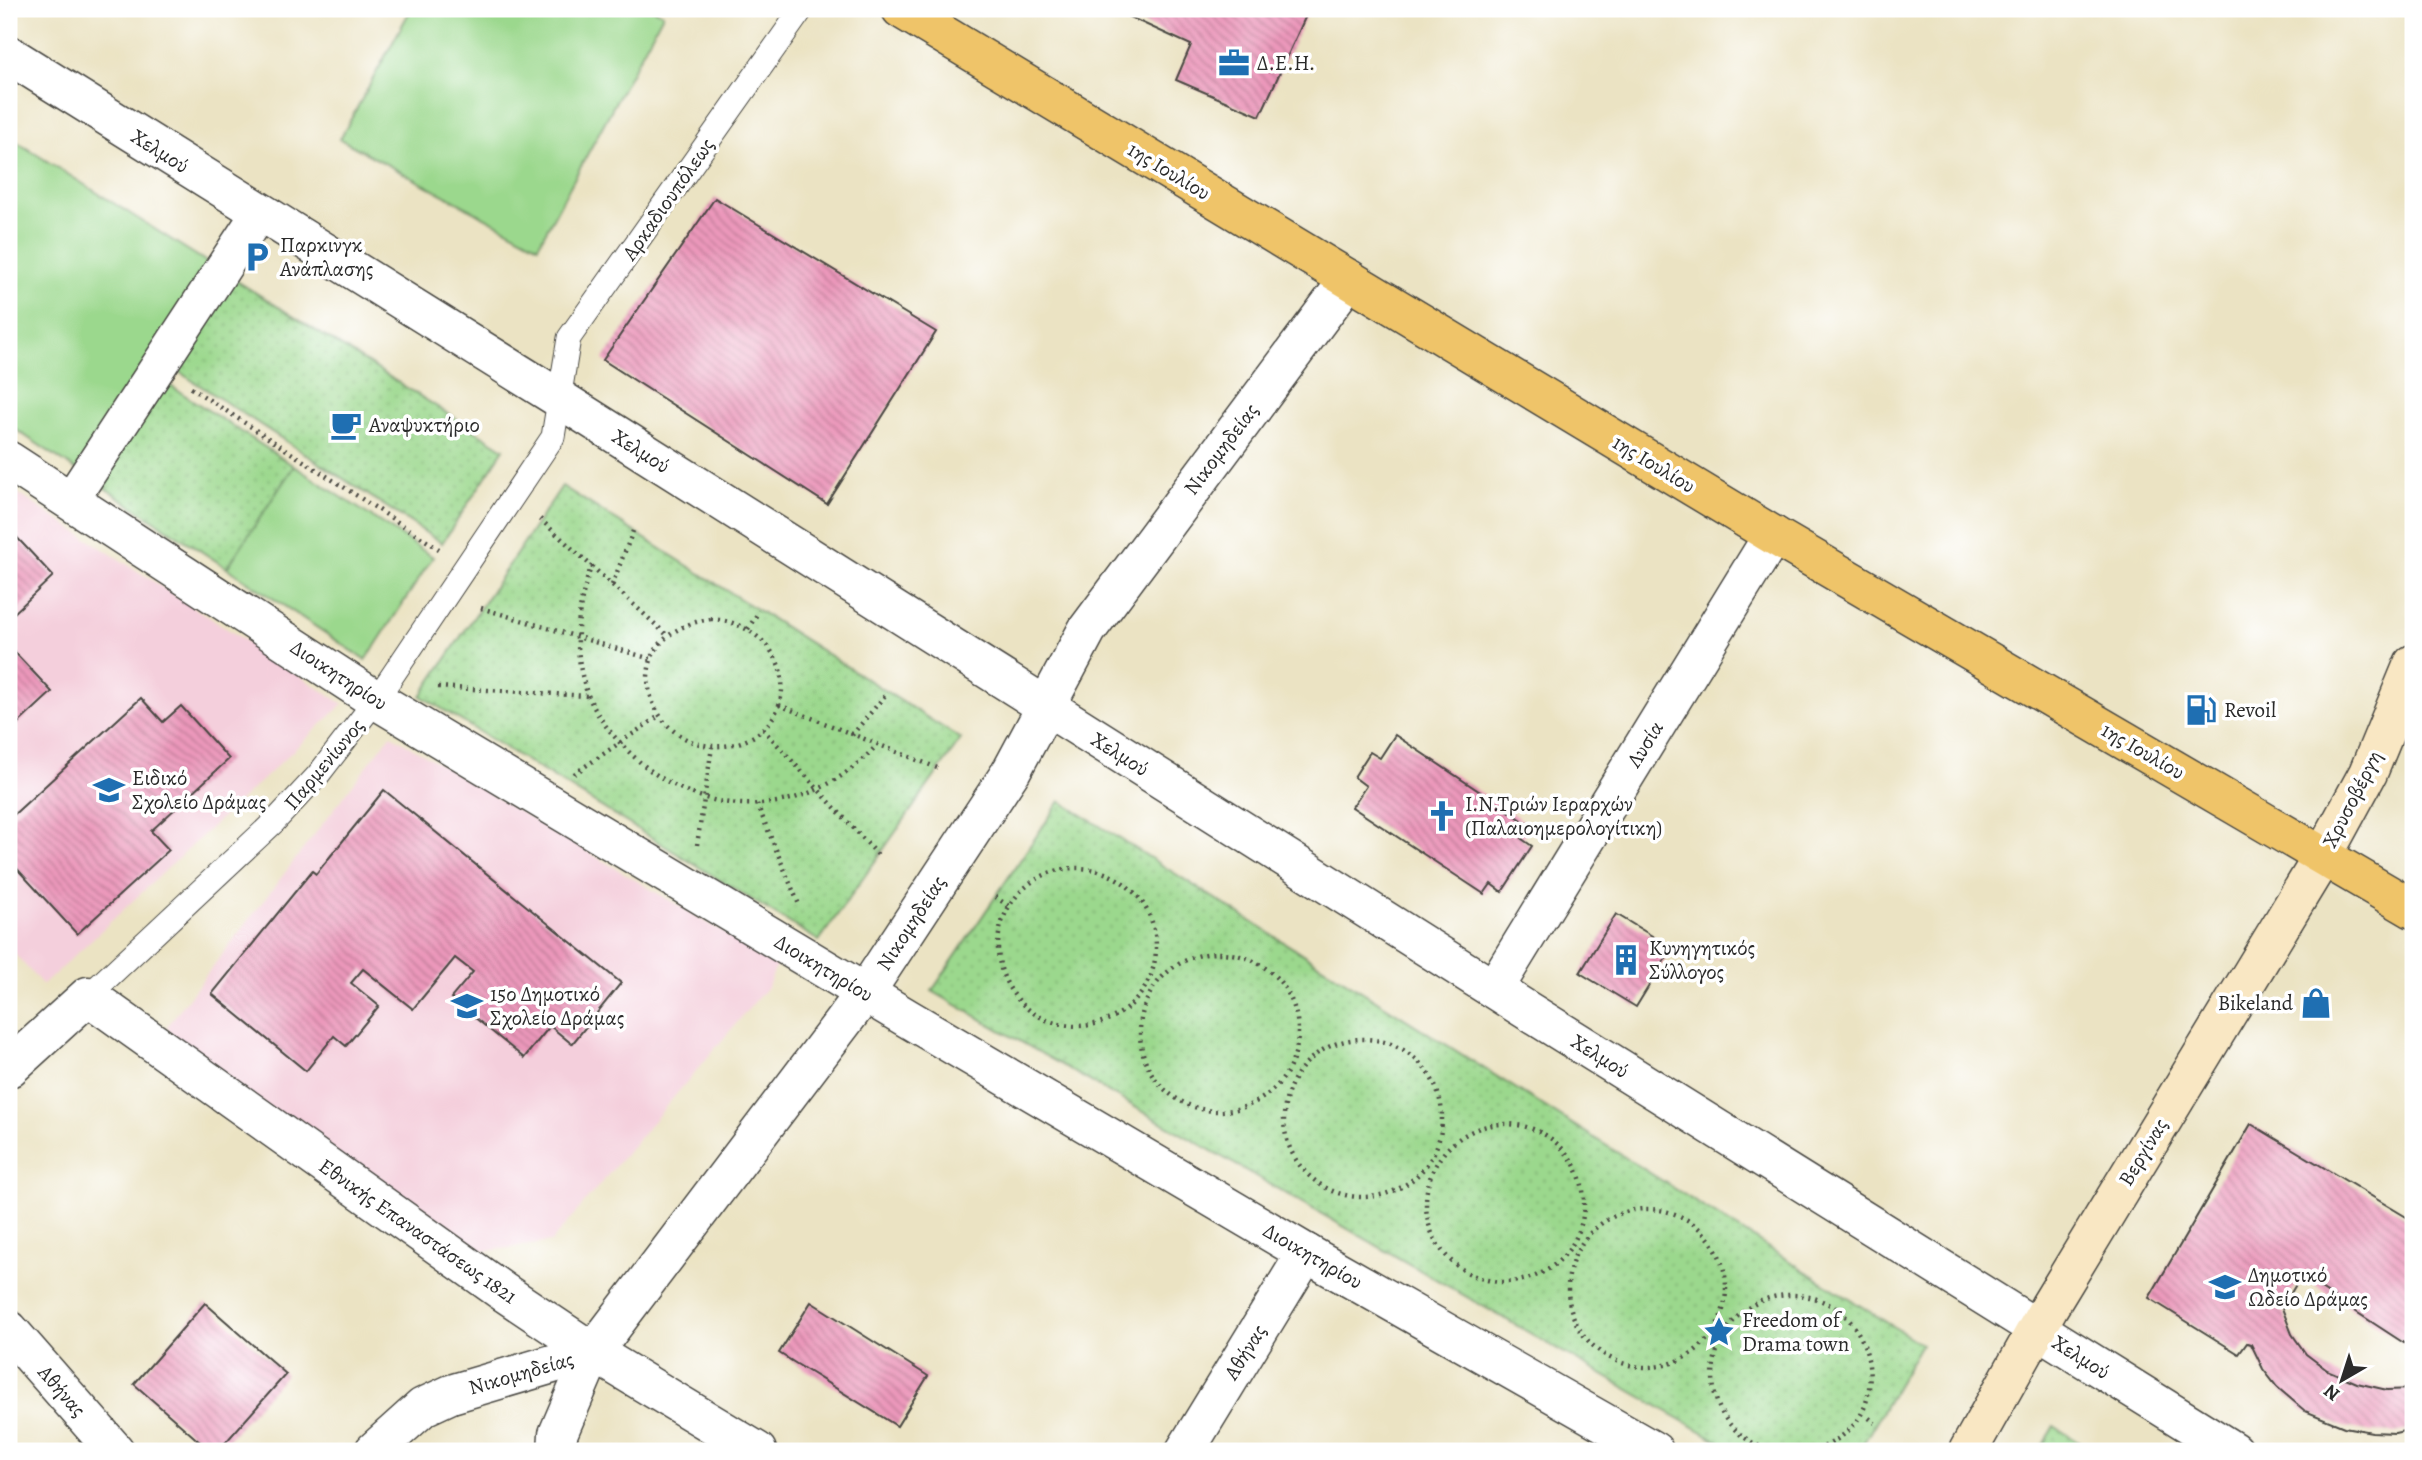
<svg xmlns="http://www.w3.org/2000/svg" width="2422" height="1460" viewBox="0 0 2422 1460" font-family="Alegreya,serif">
	<defs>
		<pattern id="park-dots" width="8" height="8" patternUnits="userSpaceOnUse" patternTransform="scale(1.75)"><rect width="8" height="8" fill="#9bd88d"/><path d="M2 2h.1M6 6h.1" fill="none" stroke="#86ba7a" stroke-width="1.8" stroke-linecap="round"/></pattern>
		<pattern id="building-back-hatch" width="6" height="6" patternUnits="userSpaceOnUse" patternTransform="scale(1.75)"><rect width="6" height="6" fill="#ec98bb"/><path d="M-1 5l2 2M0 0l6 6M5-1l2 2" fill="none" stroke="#bf7c98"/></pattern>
	</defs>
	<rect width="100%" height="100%" fill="#fff"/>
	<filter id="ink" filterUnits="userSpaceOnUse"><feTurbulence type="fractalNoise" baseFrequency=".0143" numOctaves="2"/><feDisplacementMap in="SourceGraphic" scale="14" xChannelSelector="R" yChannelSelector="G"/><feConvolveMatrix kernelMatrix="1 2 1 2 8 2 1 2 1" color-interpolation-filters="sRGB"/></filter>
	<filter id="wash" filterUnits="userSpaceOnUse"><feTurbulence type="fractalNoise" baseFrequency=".00686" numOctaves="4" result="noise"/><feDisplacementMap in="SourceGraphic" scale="28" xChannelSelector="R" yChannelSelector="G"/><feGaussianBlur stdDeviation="1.57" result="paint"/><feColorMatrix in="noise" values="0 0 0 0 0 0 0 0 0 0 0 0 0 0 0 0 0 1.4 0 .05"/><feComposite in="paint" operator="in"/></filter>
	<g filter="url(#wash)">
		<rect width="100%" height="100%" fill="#ebe3c3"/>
		<g fill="#f4cfdc">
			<polygon points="9,488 343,704 43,985 9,948"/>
			<polygon points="391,735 777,964 768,986 551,1242 466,1254 173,1040 167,1026"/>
		</g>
		<g fill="url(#park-dots)" stroke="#63825c" stroke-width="2">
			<polygon points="229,276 504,449 442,543 170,366"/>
			<polygon points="160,379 294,466 227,568 94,481"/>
			<polygon points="562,486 961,739 819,941 421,696"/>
			<polygon points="1060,801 1921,1344 1859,1451 1736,1451 932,991"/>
			<polygon points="2054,1426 2093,1451 2039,1451"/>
		</g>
		<g fill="#9bd88d" stroke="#63825c" stroke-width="2">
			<polygon points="411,9 654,9 663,14 538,246 340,139"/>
			<polygon points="9,137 213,266 78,471 9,425"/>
			<polygon points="294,466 433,557 366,660 227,568"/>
		</g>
		<g id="blocks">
			<g fill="url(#building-back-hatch)">
				<polygon points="1112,9 1309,9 1260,116 1176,80 1191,45"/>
				<polygon points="715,198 936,332 827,504 603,360"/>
				<polygon points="9,529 53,576 9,618"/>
				<polygon points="9,646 52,692 9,732"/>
				<polygon points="141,698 163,722 181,706 229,759 151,831 169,850 77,934 9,860 9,819"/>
				<polygon points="1395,735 1531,826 1522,839 1532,846 1502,892 1491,884 1484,894 1352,807 1366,786 1354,777 1370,752 1380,758"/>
				<polygon points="384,790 621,983 572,1044 550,1026 524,1058 451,998 473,972 455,958 413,1009 363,969 351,983 379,1006 346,1046 334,1036 306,1071 212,994 312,871 316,874"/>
				<polygon points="1616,914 1672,948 1636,1007 1580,973"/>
				<polygon points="2251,1124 2413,1221 2413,1349 2301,1276 2282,1308 2292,1334 2306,1354 2327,1370 2357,1383 2387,1390 2413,1389 2413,1429 2395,1433 2372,1432 2344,1427 2305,1411 2277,1387 2263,1369 2251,1344 2247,1343 2239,1354 2149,1298"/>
				<polygon points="811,1302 928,1376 897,1426 779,1353"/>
				<polygon points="205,1303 286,1374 218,1451 210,1451 134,1384"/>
			</g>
		</g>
	</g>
	<g filter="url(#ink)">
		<use href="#blocks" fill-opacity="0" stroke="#484742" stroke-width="2"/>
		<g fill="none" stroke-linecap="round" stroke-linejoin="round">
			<defs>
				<polyline id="service" points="88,996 275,821 318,775 376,700 553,437 569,338 802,9"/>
				<polyline id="pedestrian" points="70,501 259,213"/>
				<g id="minor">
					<polyline points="9,55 560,399 1528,1011 2233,1451"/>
					<polyline points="9,461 376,700 907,1018 1306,1253 1654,1451"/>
					<polyline points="1494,989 1773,535"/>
					<polyline points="9,1068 88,996 502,1291 593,1352 757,1451"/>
					<polyline points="9,1330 115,1451"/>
					<polyline points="557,1451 558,1434 593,1352"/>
					<polyline points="1185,1451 1306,1253"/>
				</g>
				<polyline id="tertiary" points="374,1451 423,1407 451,1394 593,1352 865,993 1012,770 1087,630 1349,279"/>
				<polyline id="secondary" points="1968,1451 2049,1307 2323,856 2368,773 2413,664"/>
				<polyline id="primary" points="901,9 1773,535 2413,909"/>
			</defs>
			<use href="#service" stroke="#484742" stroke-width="25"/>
			<use href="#pedestrian" stroke="#484742" stroke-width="38"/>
			<use href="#minor" stroke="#484742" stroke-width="41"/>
			<use href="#tertiary" stroke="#484742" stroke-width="41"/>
			<use href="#secondary" stroke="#484742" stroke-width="41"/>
			<use href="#primary" stroke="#484742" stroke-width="41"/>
			<g stroke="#484742" stroke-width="4.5" stroke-dasharray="2 5" stroke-linecap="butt">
				<polyline points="191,388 439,549"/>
				<polyline points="540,519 668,636"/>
				<path d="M592 565C576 606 572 653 588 695 597 717 612 735 628 751 702 825 808 821 877 745"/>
				<polyline points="612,585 633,531"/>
				<polyline points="481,608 651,659"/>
				<path d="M711 619C754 621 794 659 779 705 765 745 714 757 681 736 661 724 649 702 648 679 648 642 679 623 711 619Z"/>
				<polyline points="748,629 759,611"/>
				<polyline points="438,687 588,696"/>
				<polyline points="779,705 940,769"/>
				<polyline points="763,729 879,856"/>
				<polyline points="852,735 888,692"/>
				<polyline points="574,774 659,716"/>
				<polyline points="757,804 800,907"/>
				<polyline points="697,845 712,747"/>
				<circle cx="1077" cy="947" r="79"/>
				<polyline points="995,897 1009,906"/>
				<circle cx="1219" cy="1032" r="79"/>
				<circle cx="1363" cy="1118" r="79"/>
				<circle cx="1505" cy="1203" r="79"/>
				<circle cx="1647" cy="1288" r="79"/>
				<polyline points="1869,1418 1875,1423"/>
				<path d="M1772 1451C1743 1442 1718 1420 1714 1389 1707 1342 1740 1295 1791 1295 1849 1295 1881 1350 1866 1403 1858 1428 1836 1443 1813 1451"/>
			</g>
			<use href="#service" stroke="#fff" stroke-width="23"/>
			<use href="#pedestrian" stroke="#fff" stroke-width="35"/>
			<use href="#minor" stroke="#fff" stroke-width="38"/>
			<use href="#tertiary" stroke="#fff" stroke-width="38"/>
			<use href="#secondary" stroke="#f9e7c3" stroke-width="38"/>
			<use href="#primary" stroke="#efc469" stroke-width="38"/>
		</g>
	</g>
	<defs>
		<symbol id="office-bare" viewBox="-9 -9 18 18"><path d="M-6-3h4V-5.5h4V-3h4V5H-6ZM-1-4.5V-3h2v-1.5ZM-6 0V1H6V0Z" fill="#1f6fb2" stroke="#fff" stroke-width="2.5" paint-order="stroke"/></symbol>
		<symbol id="parking-bare" viewBox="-9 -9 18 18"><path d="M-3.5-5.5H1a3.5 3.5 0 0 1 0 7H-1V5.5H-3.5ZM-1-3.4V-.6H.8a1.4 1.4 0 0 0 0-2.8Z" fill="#1f6fb2" stroke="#fff" stroke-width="2.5" paint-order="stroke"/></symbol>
		<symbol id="cafe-bare" viewBox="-9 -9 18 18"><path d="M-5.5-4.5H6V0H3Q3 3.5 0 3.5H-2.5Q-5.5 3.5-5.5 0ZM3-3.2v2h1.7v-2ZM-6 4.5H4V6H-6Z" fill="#1f6fb2" stroke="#fff" stroke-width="2.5" paint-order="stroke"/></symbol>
		<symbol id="fuel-bare" viewBox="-9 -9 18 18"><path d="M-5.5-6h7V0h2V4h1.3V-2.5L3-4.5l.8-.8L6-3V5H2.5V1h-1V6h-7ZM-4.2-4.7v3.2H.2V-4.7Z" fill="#1f6fb2" stroke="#fff" stroke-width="2.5" paint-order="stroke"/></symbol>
		<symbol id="school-bare" viewBox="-9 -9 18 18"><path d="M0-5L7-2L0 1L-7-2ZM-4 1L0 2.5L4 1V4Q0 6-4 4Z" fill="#1f6fb2" stroke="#fff" stroke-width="2.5" paint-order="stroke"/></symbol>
		<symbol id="church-bare" viewBox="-9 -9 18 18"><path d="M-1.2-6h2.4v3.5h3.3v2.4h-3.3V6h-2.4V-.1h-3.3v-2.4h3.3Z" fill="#1f6fb2" stroke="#fff" stroke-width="2.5" paint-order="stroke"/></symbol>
		<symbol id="building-bare" viewBox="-9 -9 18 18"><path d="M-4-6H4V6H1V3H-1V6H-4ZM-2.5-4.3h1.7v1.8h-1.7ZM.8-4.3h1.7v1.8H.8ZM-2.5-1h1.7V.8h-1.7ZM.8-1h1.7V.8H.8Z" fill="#1f6fb2" stroke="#fff" stroke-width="2.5" paint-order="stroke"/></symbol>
		<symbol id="shop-bare" viewBox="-9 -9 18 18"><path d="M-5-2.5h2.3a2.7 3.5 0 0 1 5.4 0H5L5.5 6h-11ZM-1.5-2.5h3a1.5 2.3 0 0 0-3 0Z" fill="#1f6fb2" stroke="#fff" stroke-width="2.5" paint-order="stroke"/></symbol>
		<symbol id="sight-bare" viewBox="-9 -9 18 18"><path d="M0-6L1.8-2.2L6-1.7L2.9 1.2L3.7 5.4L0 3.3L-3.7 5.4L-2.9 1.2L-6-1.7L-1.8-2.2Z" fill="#1f6fb2" stroke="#fff" stroke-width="2.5" paint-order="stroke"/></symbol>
	</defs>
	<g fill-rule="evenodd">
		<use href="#office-bare" x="1212" y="41" width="44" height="44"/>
		<use href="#parking-bare" x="235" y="235" width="44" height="44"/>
		<use href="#cafe-bare" x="324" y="403" width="44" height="44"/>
		<use href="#fuel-bare" x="2179" y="688" width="44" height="44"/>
		<use href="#school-bare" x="87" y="768" width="44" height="44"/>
		<use href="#church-bare" x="1420" y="794" width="44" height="44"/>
		<use href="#building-bare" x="1604" y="938" width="44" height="44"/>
		<use href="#shop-bare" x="2294" y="981" width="44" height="44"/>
		<use href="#school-bare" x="445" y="984" width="44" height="44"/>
		<use href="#school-bare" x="2203" y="1265" width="44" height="44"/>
		<use href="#sight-bare" x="1697" y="1310" width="44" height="44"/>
	</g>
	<g text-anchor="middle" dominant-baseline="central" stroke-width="7" stroke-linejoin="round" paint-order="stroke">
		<g font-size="21" fill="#2b2b2b" stroke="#fff" text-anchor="start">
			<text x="1257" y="63">Δ.Ε.Η.</text>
			<text x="280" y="245">Παρκινγκ<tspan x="280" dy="24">Ανάπλασης</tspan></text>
			<text x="369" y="425">Αναψυκτήριο</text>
			<text x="2224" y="710">Revoil</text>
			<text x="132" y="778">Ειδικό<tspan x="132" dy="24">Σχολείο Δράμας</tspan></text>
			<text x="1465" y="804">Ι.Ν.Τριών Ιεραρχών<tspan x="1465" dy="24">(Παλαιοημερολογίτικη)</tspan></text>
			<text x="1649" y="948">Κυνηγητικός<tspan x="1649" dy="24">Σύλλογος</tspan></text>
			<text x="490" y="994">15ο Δημοτικό<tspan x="490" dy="24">Σχολείο Δράμας</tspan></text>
			<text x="2293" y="1003" text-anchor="end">Bikeland</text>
			<text x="2248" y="1275">Δημοτικό<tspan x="2248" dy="24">Ωδείο Δράμας</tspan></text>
			<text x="1742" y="1320">Freedom of<tspan x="1742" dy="24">Drama town</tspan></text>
		</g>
		<g font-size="21" fill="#2b2b2b" stroke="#fff">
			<text transform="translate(160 151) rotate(32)">Χελμού</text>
			<text transform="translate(1169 171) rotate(31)">1ης Ιουλίου</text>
			<text transform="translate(668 199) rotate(-55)">Αρκαδιουπόλεως</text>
			<text transform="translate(1221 449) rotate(-53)">Νικομηδείας</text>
			<text transform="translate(641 451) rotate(32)">Χελμού</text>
			<text transform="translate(1654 464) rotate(31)">1ης Ιουλίου</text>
			<text transform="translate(339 675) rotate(33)">Διοικητηρίου</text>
			<text transform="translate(1645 744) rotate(-58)">Λυσία</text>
			<text transform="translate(2143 751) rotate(30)">1ης Ιουλίου</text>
			<text transform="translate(1120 754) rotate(32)">Χελμού</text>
			<text transform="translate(324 764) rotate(-50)">Παρμενίωνος</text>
			<text transform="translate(2352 799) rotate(-63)">Χρυσοβέργη</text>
			<text transform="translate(911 923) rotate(-57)">Νικομηδείας</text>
			<text transform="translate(824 968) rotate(31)">Διοικητηρίου</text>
			<text transform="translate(1600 1056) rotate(32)">Χελμού</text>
			<text transform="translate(2143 1152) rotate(-59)">Βεργίνας</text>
			<text transform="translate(418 1231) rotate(35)">Εθνικής Επαναστάσεως 1821</text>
			<text transform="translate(1313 1256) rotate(30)">Διοικητηρίου</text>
			<text transform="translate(1245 1352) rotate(-58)">Αθήνας</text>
			<text transform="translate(2081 1357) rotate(32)">Χελμού</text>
			<text transform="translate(521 1373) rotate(-16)">Νικομηδείας</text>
			<text transform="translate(62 1391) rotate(49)">Αθήνας</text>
		</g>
	</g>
	<rect width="2422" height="1460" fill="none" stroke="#fff" stroke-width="35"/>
	<g transform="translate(2342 1380) rotate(219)" stroke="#ffffff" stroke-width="5" paint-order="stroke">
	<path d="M0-5L12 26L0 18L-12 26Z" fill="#2b2b2b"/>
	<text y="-10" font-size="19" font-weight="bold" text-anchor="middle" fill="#2b2b2b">N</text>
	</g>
</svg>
